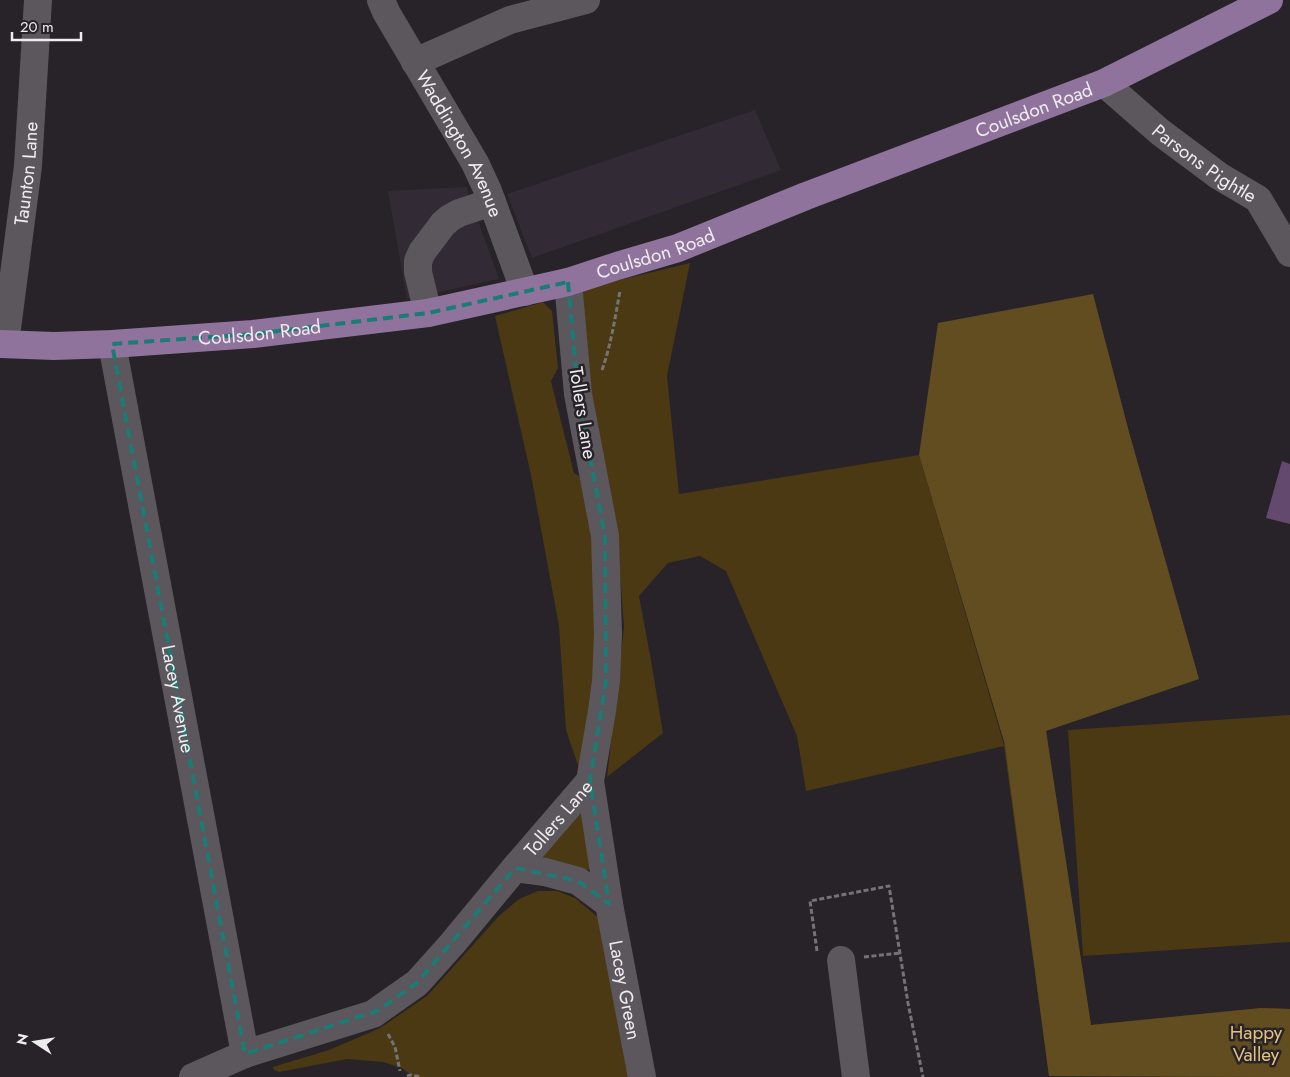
<svg xmlns="http://www.w3.org/2000/svg" width="1290" height="1077" viewBox="0 0 1290 1077" font-family="Jost,sans-serif">
	<rect width="100%" height="100%" fill="#272328"/>
	<g fill="#322b35">
		<polygon points="755,110 781,170 532,258 507,194"/>
		<polygon points="466,187 499,279 407,299 388,191"/>
	</g>
	<g fill="#4a3913">
		<polygon points="690,263 667,376 679,494 919,455 1004,745 1046,731 1091,1025 1261,1008 1290,1009 1290,1077 1049,1076 1004,746 806,791 797,736 726,571 700,556 668,563 639,596 651,660 663,733 607,777 624,627 617,536 582,355 582,289"/>
		<polygon points="543,302 552,311 558,368 551,381 574,473 585,480 601,632 581,774 566,730 559,626 531,475 495,316"/>
		<polygon points="1290,715 1290,942 1083,956 1068,730"/>
		<polygon points="576,811 583,815 591,869 585,871 542,863 540,857"/>
		<polygon points="538,891 557,891 575,898 600,919 629,1077 413,1077 402,1068 383,1062 347,1059 279,1072 274,1070 273,1067 329,1050 380,1028 427,996 499,916 519,899"/>
	</g>
	<polygon fill="#624d20" points="1093,294 1129,432 1199,679 1046,731 1091,1025 1261,1008 1290,1009 1290,1077 1049,1076 1005,745 919,455 938,323"/>
	<polygon fill="#63496e" points="1282,461 1290,464 1290,524 1266,518"/>
	<g fill="none" stroke-linecap="round" stroke-linejoin="round">
		<g stroke="#767377" stroke-width="3" stroke-dasharray="5 2.5" stroke-linecap="butt">
			<path d="M602 370C611 345 615 318 620 291"/>
			<polyline points="817,951 810,901 889,886 908,1003 923,1077"/>
			<polyline points="864,957 900,953"/>
			<polyline points="388,1034 395,1047 400,1071"/>
			<polyline points="407,1076 411,1075 422,1077"/>
		</g>
		<g stroke="#5b575c" stroke-width="28">
			<path id="s1" d="M381 0 386 12 475 163 488 191 525 292"/>
			<polyline points="415,62 510,20 586,0"/>
			<path id="s2" d="M1104 83 1160 132 1219 176 1258 199 1290 253"/>
			<polyline points="428,313 418,272 418,261 422,252 443,224 450,218 459,213 492,202"/>
			<path id="s3" d="M5 344 28 166 38 0"/>
			<path id="s4" d="M112 344 245 1054"/>
			<path id="s5" d="M590 781 609 904 642 1077"/>
			<polyline points="515,868 545,872 578,881 609,904"/>
			<polyline points="841,960 856,1077"/>
			<path id="s6" d="M193 1077 245 1054 373 1014 417 983 452 944 515 868 590 781 602 711 606 681 608 634 605 536 578 394 568 282"/>
		</g>
		<path stroke="#90739c" stroke-width="28" id="s7" d="M0 344 54 346 112 344 253 334 428 313 568 282 617 266 678 248 806 196 1104 83 1269 0"/>
	</g>
	<path fill="none" stroke="#1a7c74" stroke-width="4" stroke-dasharray="10 6" stroke-linejoin="round" d="M568 282 578 394 605 536 606 681 590 781 609 904 578 881 515 868 417 983 377 1011 245 1054 112 344 253 334 428 313Z"/>
	<g text-anchor="middle" dominant-baseline="central" stroke-width="5" stroke-linejoin="round" paint-order="stroke">
		<g font-size="19" fill="#eeecef" stroke="#272328">
			<text stroke="none"><textPath href="#s7" startOffset="1070">Coulsdon Road</textPath></text>
			<text stroke="none"><textPath href="#s1" startOffset="164">Waddington Avenue</textPath></text>
			<text stroke="none"><textPath href="#s2" startOffset="129">Parsons Pightle</textPath></text>
			<text stroke="none"><textPath href="#s3" startOffset="172">Taunton Lane</textPath></text>
			<text stroke="none"><textPath href="#s7" startOffset="665">Coulsdon Road</textPath></text>
			<text stroke="none"><textPath href="#s7" startOffset="260">Coulsdon Road</textPath></text>
			<text transform="translate(583 413) rotate(81)">Tollers Lane</text>
			<text stroke="none"><textPath href="#s4" startOffset="361">Lacey Avenue</textPath></text>
			<text stroke="none"><textPath href="#s6" startOffset="462">Tollers Lane</textPath></text>
			<text stroke="none"><textPath href="#s5" startOffset="212">Lacey Green</textPath></text>
		</g>
		<g font-size="19" fill="#e5c27c" stroke="#272328">
			<text x="1256" y="1032">Happy<tspan x="1256" dy="22">Valley</tspan></text>
		</g>
	</g>
	<g transform="translate(35 1042) rotate(282)" stroke="#272328" stroke-width="4" paint-order="stroke">
	<path d="M0-4L9 19L0 12L-9 19Z" fill="#eeecef"/>
	<text y="-8" font-size="14" font-weight="bold" text-anchor="middle" fill="#eeecef">N</text>
	</g>
	<path d="M12 32v8h69v-8" fill="none" stroke="#eeecef" stroke-width="2.5"/>
	<text x="20" y="32" font-size="15" fill="#eeecef" stroke="#272328" stroke-width="4" paint-order="stroke">20 m</text>
</svg>
